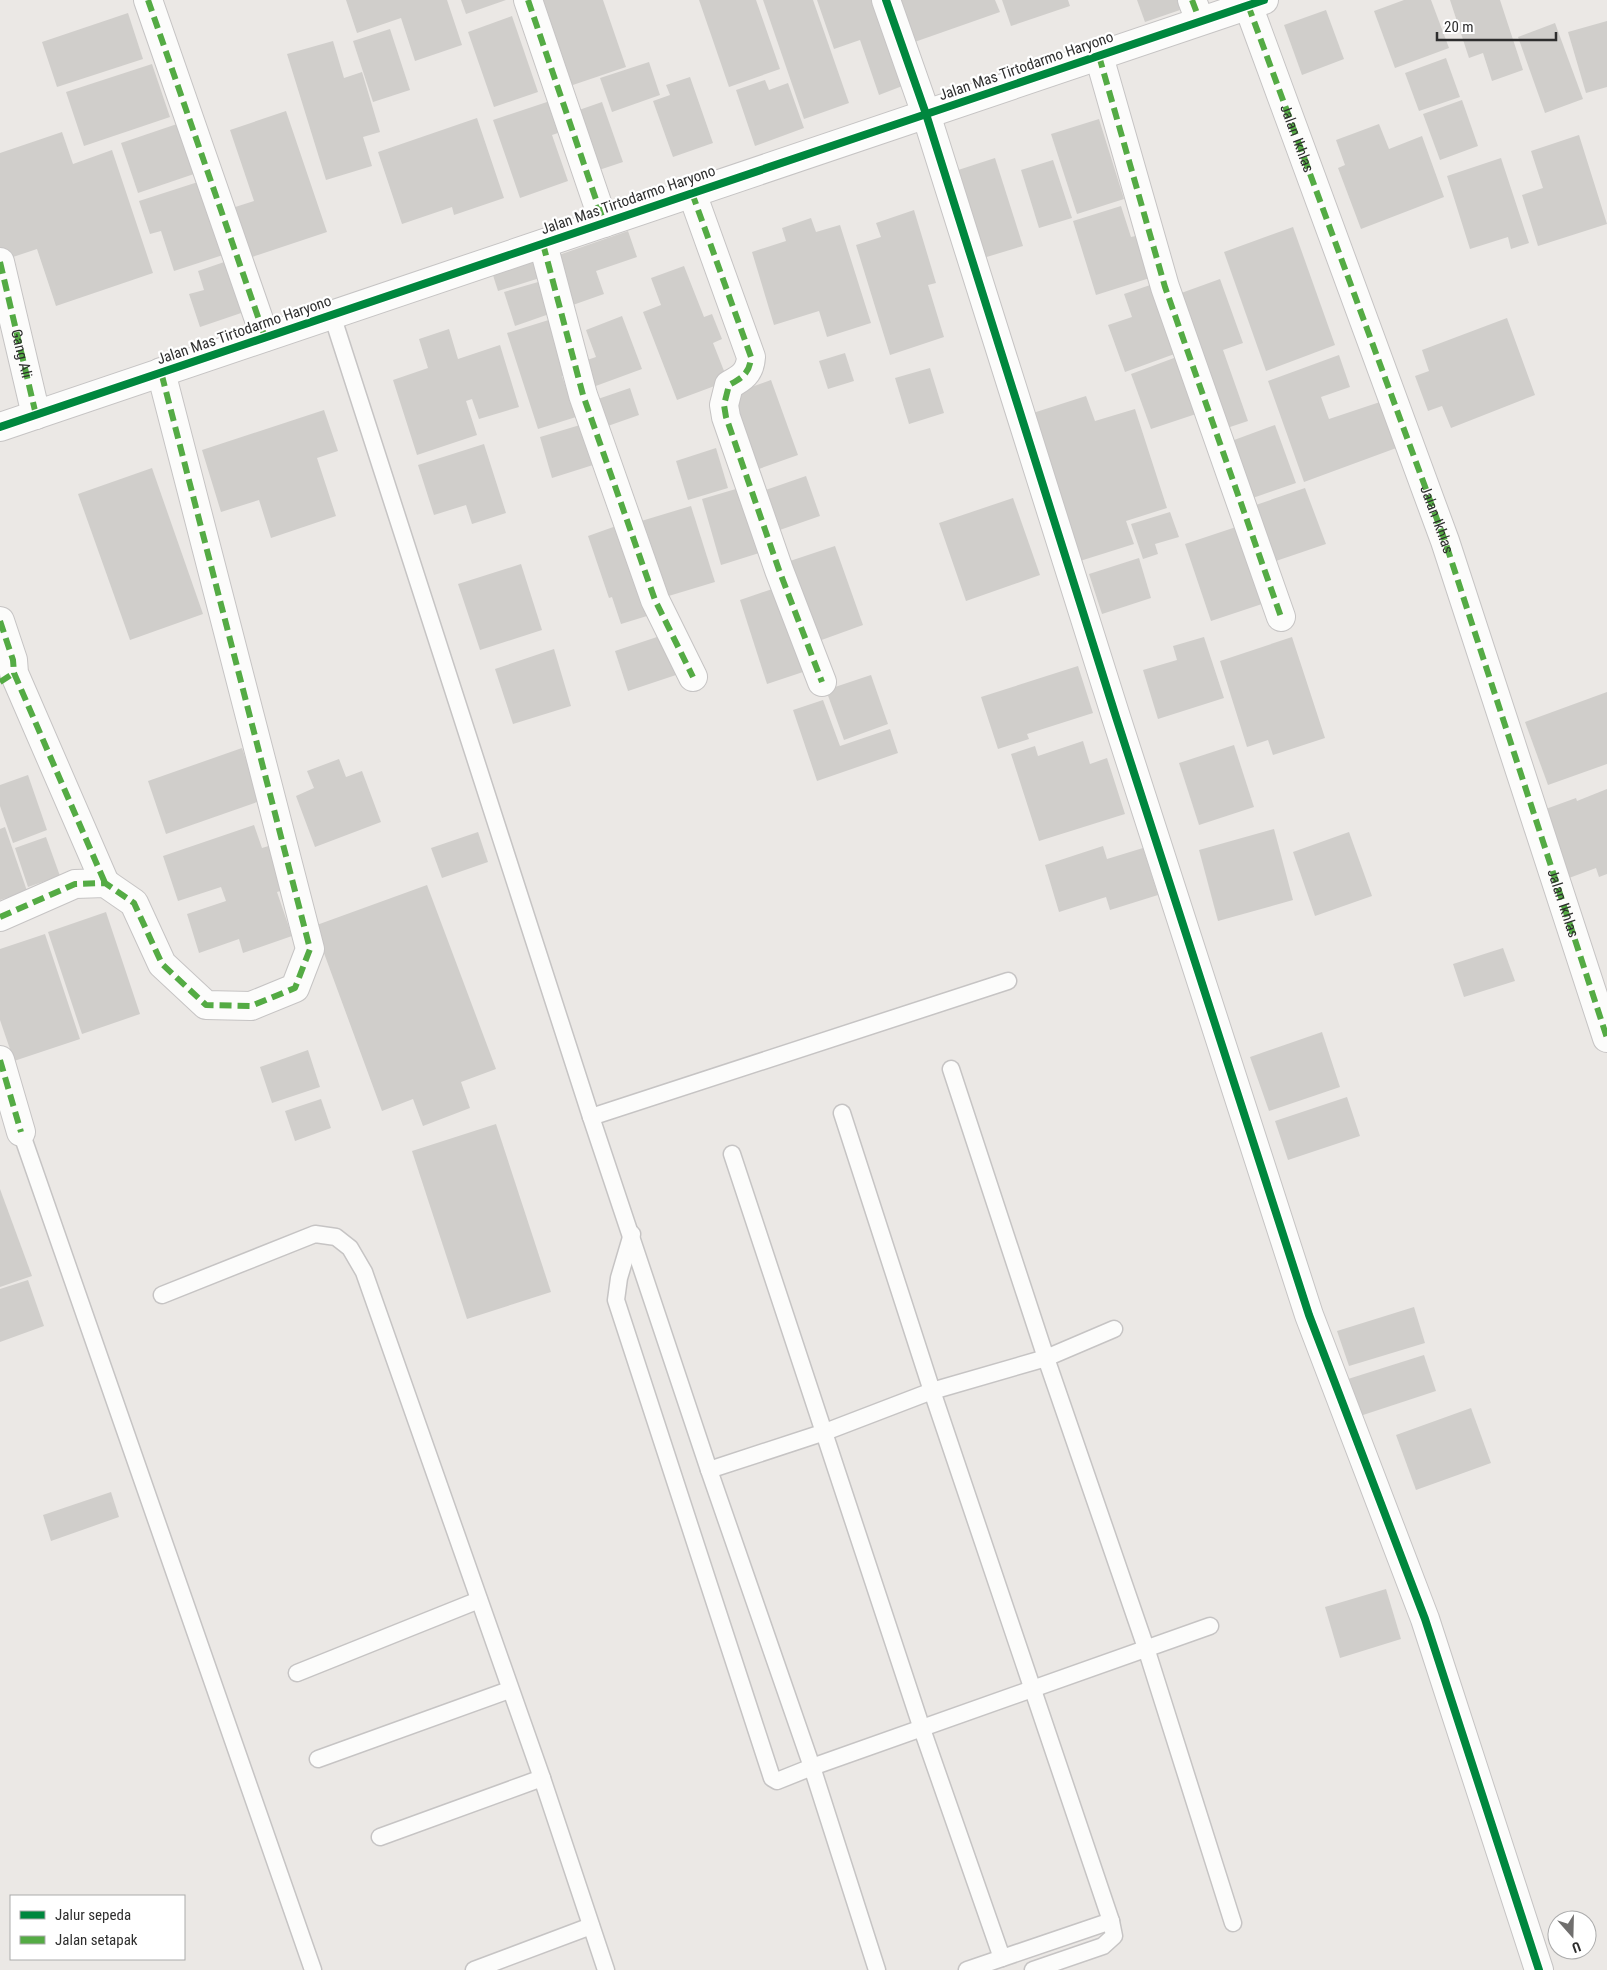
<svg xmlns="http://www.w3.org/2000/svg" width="1607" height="1970" viewBox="0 0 1607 1970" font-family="'Roboto Condensed',sans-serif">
	<rect width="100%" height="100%" fill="#ebe8e5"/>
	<g fill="#d0cecb">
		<polygon points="346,0 447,0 462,45 415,61 401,18 357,33"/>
		<polygon points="461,0 506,0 466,14"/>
		<polygon points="533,0 603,0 626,67 564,88"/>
		<polygon points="699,0 756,0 780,69 729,87"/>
		<polygon points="763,0 813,0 849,103 804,119"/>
		<polygon points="817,0 876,0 905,85 879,95 860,40 834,49"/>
		<polygon points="890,0 995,0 1000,12 906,45"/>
		<polygon points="1002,0 1068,0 1070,6 1011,26"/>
		<polygon points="1137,0 1177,0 1180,10 1145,22"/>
		<polygon points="1404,0 1431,0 1449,48 1395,68 1374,11"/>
		<polygon points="1450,0 1500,0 1523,70 1492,81 1483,53 1469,58"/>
		<polygon points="1326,10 1344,59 1302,75 1284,25"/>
		<polygon points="128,13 143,59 57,87 42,42"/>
		<polygon points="512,16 538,92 494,107 468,32"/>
		<polygon points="1607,21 1607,87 1586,93 1568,32"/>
		<polygon points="1555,23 1583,99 1545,113 1518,37"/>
		<polygon points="390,29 410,90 373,102 353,41"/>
		<polygon points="333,41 344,78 362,72 380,132 363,137 372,166 326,180 287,54"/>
		<polygon points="1446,58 1460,97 1419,111 1405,73"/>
		<polygon points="649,62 660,95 612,112 600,78"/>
		<polygon points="152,64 170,117 84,146 66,92"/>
		<polygon points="690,77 713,143 673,157 653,101 670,95 666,85"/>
		<polygon points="765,80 769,90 788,83 804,128 755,146 736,90"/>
		<polygon points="556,99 567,130 552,135 568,181 520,198 493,120"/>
		<polygon points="1462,100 1478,146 1440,160 1423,114"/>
		<polygon points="602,102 623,162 599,170 579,110"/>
		<polygon points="286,111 327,232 246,259 229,209 254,201 230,130"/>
		<polygon points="477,118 504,198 454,215 452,207 402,224 378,152"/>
		<polygon points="1099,119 1124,199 1077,214 1051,134"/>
		<polygon points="177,124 194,174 138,193 121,143"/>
		<polygon points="1379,124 1389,149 1422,136 1444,197 1361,229 1338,168 1345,165 1336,140"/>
		<polygon points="62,132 73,164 112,150 153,273 56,306 37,249 4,260 0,247 0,153"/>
		<polygon points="1579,135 1607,224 1538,246 1522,195 1543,188 1531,151"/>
		<polygon points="995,158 1023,246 980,259 952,172"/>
		<polygon points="1501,158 1529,243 1511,249 1508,237 1470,249 1447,176"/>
		<polygon points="1053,160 1072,218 1039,228 1021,170"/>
		<polygon points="198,182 223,255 174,271 161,231 150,234 139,201"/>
		<polygon points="1121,206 1131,237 1140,235 1153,277 1096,295 1073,221"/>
		<polygon points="914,210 936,283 928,285 944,337 890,355 856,245 881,237 876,223"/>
		<polygon points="811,218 816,232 840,225 871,323 827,337 819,311 774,325 752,252 786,241 782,228"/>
		<polygon points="1293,227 1335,345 1266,371 1224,252"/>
		<polygon points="628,231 637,257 596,271 604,294 570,306 553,257"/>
		<polygon points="536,255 543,277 498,291 491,269"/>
		<polygon points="230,260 247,311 200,327 189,294 204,290 198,271"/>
		<polygon points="684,266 704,317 712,314 722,339 713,343 728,381 677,400 643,312 661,305 651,278"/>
		<polygon points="1220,279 1243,343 1223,350 1248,421 1221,430 1173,296"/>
		<polygon points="545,280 555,312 515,326 504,292"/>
		<polygon points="1156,283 1180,352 1125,372 1108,325 1132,317 1124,294"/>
		<polygon points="622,316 642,369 593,387 584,361 596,357 586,330"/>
		<polygon points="555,318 573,373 562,376 576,417 538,429 507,333"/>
		<polygon points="1507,318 1535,395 1451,428 1442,406 1428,411 1415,376 1429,371 1422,350"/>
		<polygon points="449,329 458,359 500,345 519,407 479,419 472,399 466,401 477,435 417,455 393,380 428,368 419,339"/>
		<polygon points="845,353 854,381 828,389 819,361"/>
		<polygon points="1182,355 1202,412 1151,429 1131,374"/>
		<polygon points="1339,355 1350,387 1321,397 1329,419 1383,401 1399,447 1304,482 1268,381"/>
		<polygon points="930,368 944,413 909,424 895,378"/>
		<polygon points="771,380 798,455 756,470 729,395"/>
		<polygon points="630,388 639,415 605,427 595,400"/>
		<polygon points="1086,396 1095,421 1135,409 1167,508 1126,521 1134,544 1080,561 1033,413"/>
		<polygon points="324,410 338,451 317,458 336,516 271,538 259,500 221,512 202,450"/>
		<polygon points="580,425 593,465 552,478 540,437"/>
		<polygon points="1275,425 1296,483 1247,500 1226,443"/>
		<polygon points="484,444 506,513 472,524 466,505 434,515 418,465"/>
		<polygon points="716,448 728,488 688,500 676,461"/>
		<polygon points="152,468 203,614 130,640 78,494"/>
		<polygon points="806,476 820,516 774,532 760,492"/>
		<polygon points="746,486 766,551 721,565 702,499"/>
		<polygon points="1305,488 1326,544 1273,562 1253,506"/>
		<polygon points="1013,498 1040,575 966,601 939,523"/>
		<polygon points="691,506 715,582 662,598 638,522"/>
		<polygon points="1170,512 1179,537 1155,544 1158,554 1143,559 1131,524"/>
		<polygon points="619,525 647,616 621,624 612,597 609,598 588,536"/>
		<polygon points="1236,527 1262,604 1211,621 1185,544"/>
		<polygon points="835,546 863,625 816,642 787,562"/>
		<polygon points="1139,558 1151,598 1102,614 1089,574"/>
		<polygon points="521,564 542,630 480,650 458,584"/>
		<polygon points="781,586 809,670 767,684 740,600"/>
		<polygon points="663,635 676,675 628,691 615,651"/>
		<polygon points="1204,637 1224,698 1158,719 1143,670 1177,660 1173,646"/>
		<polygon points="1292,637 1325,738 1273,755 1268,740 1247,747 1220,661"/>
		<polygon points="554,649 571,706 513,724 495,669"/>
		<polygon points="1078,666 1093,713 1027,734 1029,739 998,749 981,697"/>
		<polygon points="871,675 888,724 844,740 826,690"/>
		<polygon points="1607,692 1607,764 1548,785 1525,722"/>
		<polygon points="823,700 840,746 890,729 898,753 817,781 793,710"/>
		<polygon points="1083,741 1090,764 1107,758 1125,814 1039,841 1011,754 1035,746 1038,756"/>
		<polygon points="1234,745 1254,807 1199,825 1179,763"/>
		<polygon points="242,748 260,801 166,834 148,781"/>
		<polygon points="339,759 346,777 362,771 381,822 315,847 296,796 314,788 307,771"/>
		<polygon points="28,775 47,830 13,843 0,806 0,785"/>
		<polygon points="1607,789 1607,874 1599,877 1596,868 1569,878 1543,810 1576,798 1577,801"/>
		<polygon points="254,825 262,848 275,844 290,888 277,892 292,936 243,953 239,939 199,953 187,914 226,901 221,887 178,901 163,856"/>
		<polygon points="5,827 27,891 0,900 0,829"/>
		<polygon points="1274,829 1293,900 1218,921 1199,850"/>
		<polygon points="478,832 488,862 442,878 431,848"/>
		<polygon points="1349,832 1372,896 1315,916 1293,852"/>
		<polygon points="46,837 60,876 28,887 15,848"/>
		<polygon points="1103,846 1107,859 1143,848 1158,895 1110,910 1106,897 1059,912 1045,865"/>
		<polygon points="427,885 496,1069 461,1082 470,1108 423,1126 413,1099 382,1111 314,926"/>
		<polygon points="106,912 140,1014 82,1034 48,932"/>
		<polygon points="45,934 80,1039 14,1061 0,1020 0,949"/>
		<polygon points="1503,948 1515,981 1464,997 1453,964"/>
		<polygon points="1322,1032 1340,1087 1269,1111 1250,1057"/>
		<polygon points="308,1050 320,1087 272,1103 260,1067"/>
		<polygon points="1347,1097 1360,1136 1288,1160 1275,1121"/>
		<polygon points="321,1099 331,1128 295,1141 285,1111"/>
		<polygon points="496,1124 551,1292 467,1319 412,1151"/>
		<polygon points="0,1189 32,1276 0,1287"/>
		<polygon points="28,1280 44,1326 0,1342 0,1289"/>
		<polygon points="1414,1307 1425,1343 1349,1366 1337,1331"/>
		<polygon points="1424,1355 1436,1391 1360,1416 1348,1379"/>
		<polygon points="1471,1408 1491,1463 1416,1490 1396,1435"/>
		<polygon points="111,1492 119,1517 51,1541 43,1515"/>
		<polygon points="1386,1589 1401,1639 1340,1658 1325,1607"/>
	</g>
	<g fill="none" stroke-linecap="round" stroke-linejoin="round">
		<defs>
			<g id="lane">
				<polyline points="332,315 591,1117 709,1470 812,1767 877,1970"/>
				<polyline points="951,1069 1046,1358 1146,1648 1233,1923"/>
				<polyline points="842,1113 932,1391 1111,1921 1114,1936 1103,1946 1033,1970"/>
				<polyline points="591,1117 1008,981"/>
				<polyline points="21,1132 313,1970"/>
				<polyline points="732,1154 922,1729 1002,1958"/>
				<polyline points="632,1234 619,1278 616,1300 772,1778 777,1781 812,1767 1210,1626"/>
				<polyline points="162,1295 315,1234 336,1237 350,1248 364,1272 542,1778 606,1970"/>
				<polyline points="709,1470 825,1432 932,1391 1046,1358 1114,1329"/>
				<polyline points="297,1673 479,1600"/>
				<polyline points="318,1759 509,1690"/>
				<polyline points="380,1837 542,1778"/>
				<polyline points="474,1970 591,1926"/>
				<polyline points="967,1970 1111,1921"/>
			</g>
			<g id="street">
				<polyline points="148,0 265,337"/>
				<polyline points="528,0 604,223"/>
				<polyline points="886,0 926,114 1116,717 1309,1315 1425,1619 1539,1970"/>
				<polyline points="1192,0 1200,21"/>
				<path id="s1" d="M1248 5 1445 541 1607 1038"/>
				<polyline points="1099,56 1165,287 1281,617"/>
				<path d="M692 193 751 357C750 373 742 378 729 385L724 405 726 417 779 570 822 682"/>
				<polyline points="543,244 583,395 655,600 693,677"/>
				<polyline points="0,262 36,415"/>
				<polyline points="0,621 13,660 14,673 105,883"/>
				<polyline points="0,917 75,884 105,883 134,903 162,964 206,1005 251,1006 295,988 310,949 161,372"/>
				<polyline points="0,1060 21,1132"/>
			</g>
			<polyline id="secondary" points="0,427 1264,0"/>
		</defs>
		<use href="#lane" stroke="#c6c4c4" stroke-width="19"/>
		<use href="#street" stroke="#c6c4c4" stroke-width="30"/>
		<use href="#secondary" stroke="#c6c4c4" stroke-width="30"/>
		<use href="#lane" stroke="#fcfcfb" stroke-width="16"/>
		<use href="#street" stroke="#fcfcfb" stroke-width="28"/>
		<use href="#secondary" stroke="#fcfcfb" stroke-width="28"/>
		<g stroke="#54ab44" stroke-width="6" stroke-dasharray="12 6" stroke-linecap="butt">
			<polyline points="148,0 265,337"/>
			<polyline points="528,0 604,223"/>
			<polyline points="1192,0 1200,21"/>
			<polyline points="1248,5 1445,541 1607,1038"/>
			<polyline points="1099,56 1165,287 1281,617"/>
			<path d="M692 193 751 357C750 373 742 378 729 385L724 405 726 417 779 570 822 682"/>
			<polyline points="543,244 583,395 655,600 693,677"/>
			<path id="s2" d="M0 262 36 415"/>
			<polyline points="0,621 13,660 14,673 105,883"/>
			<polyline points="0,682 14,673"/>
			<polyline points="0,917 75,884 105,883 134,903 162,964 206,1005 251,1006 295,988 310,949 161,372"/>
			<polyline points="0,1060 21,1132"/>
		</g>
		<defs>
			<g id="cycleway">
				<polyline points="886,0 926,114 1116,717 1309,1315 1425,1619 1539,1970"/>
				<polyline points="0,427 1264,0"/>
			</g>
		</defs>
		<use href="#cycleway" stroke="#fff" stroke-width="11"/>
		<use href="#cycleway" stroke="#00873e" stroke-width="8"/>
	</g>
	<g text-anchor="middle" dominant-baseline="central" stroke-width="4.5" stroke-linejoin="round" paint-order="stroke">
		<g font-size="15" fill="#2e2e2e" stroke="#fff">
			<text transform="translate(1026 66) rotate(-19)">Jalan Mas Tirtodarmo Haryono</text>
			<text stroke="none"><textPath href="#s1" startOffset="142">Jalan Ikhlas</textPath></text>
			<text transform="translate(628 200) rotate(-19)">Jalan Mas Tirtodarmo Haryono</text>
			<text transform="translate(244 330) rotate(-19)">Jalan Mas Tirtodarmo Haryono</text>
			<text stroke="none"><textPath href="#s2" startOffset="94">Gang Ali</textPath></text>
			<text stroke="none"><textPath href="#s1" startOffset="548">Jalan Ikhlas</textPath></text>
			<text stroke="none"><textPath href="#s1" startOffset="952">Jalan Ikhlas</textPath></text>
		</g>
	</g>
	<rect x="10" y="1895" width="175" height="65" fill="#ffffff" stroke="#ababab"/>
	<rect x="20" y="1911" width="25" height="8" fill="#00873e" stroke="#ababab"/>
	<text x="55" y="1920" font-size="15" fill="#2e2e2e">Jalur sepeda</text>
	<rect x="20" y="1936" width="25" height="8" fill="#54ab44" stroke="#ababab"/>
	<text x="55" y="1945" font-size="15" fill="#2e2e2e">Jalan setapak</text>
	<g transform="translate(1572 1935) rotate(160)"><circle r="24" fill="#ffffff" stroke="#ababab"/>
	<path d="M0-4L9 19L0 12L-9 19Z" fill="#706f6e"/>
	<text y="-8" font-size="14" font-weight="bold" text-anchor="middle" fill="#2e2e2e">U</text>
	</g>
	<path d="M1437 32v8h119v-8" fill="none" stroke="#2e2e2e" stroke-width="2.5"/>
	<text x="1444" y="32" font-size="15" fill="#2e2e2e" stroke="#ffffff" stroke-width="4" paint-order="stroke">20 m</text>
</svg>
